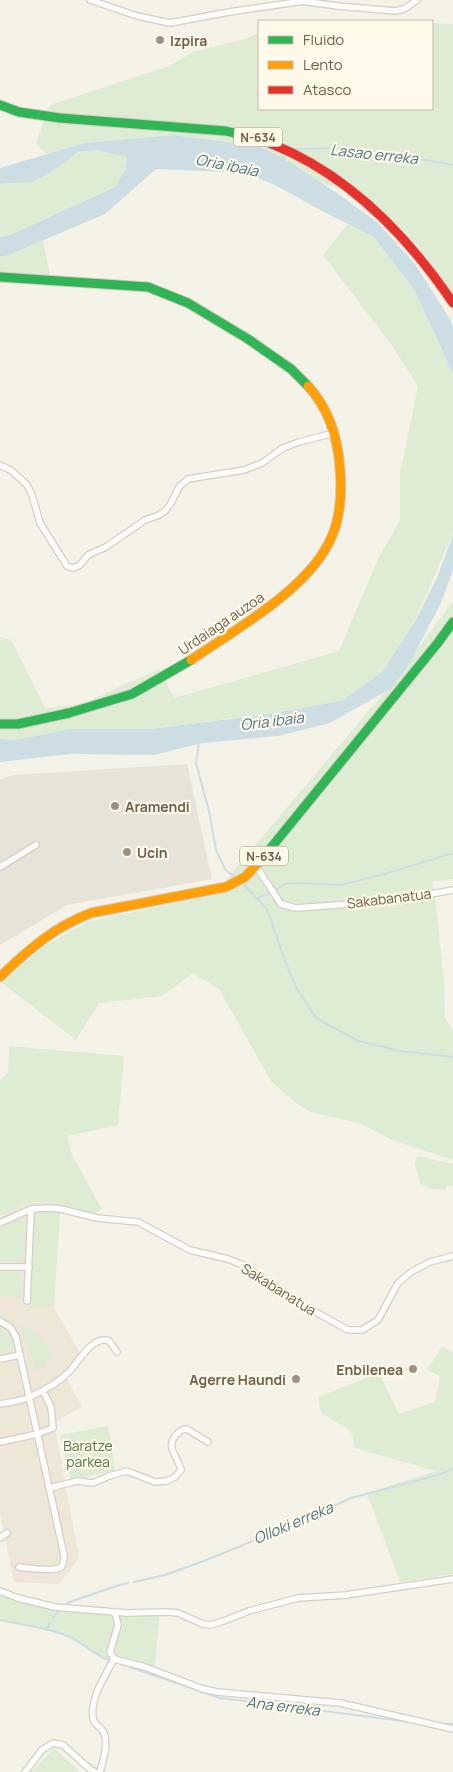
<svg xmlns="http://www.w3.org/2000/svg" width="453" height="1772" viewBox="0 0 453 1772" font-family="Manrope,sans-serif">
	<rect width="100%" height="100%" fill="#f5f2e8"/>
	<polygon fill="#eee6d6" points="36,1202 60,1204 54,1307 80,1354 64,1373 82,1407 54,1422 79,1558 59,1584 14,1582 0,1513 0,1217 18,1208"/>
	<polygon fill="#e7e3d9" points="187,764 212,879 67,905 0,945 0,779 14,775"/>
	<g fill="#deecd4">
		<polygon points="432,23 453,24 453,296 418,246 390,217 375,206 317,180 259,146 172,135 84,143 46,154 36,143 50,105 169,66 193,52 245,39 259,33 259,109 432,109"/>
		<polygon points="97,150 127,156 126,168 115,187 10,235 0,237 0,184 33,182 56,169 78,152"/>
		<polygon points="348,224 375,237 415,291 453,374 453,533 413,625 382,672 343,700 298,709 151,729 70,729 15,740 0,739 0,637 11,640 45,708 82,704 159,669 174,698 339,651 378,559 400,520 400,474 418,386 391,344 323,255"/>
		<polygon points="43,240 51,280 0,277 0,256 6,256"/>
		<polygon points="453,601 453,879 432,882 436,904 444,983 445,1018 453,1031 453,1160 392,1140 362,1124 311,1112 297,1104 271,1081 219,989 193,973 162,996 99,1003 76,1040 2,983 44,946 88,922 213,895 388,688"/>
		<path d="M9 1046 124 1056 118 1125 67 1136 72 1155 102 1209 95 1214C77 1209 56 1201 37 1202 24 1203 11 1212 0 1217V1081L8 1072Z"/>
		<polygon points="418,1156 453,1164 453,1187 447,1185 445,1190 433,1189 421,1185 415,1165 416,1158"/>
		<polygon points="39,1211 60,1213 54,1306 31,1305 34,1215"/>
		<polygon points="25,1217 23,1262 0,1261 0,1229"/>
		<polygon points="0,1272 22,1273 21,1297 0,1297"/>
		<path d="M19 1324 38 1333 53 1357 47 1361 46 1367 36 1371C31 1355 26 1340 19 1324Z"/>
		<polygon points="0,1325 10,1331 15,1339 12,1349 0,1353"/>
		<polygon points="442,1347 453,1352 453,1574 400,1582 367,1493 436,1471 355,1448 351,1431 321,1413 318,1397 379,1373 399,1414 435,1402 440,1376 427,1370"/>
		<polygon points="108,1426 115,1470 71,1481 60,1435"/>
		<polygon points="0,1591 55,1607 160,1612 154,1675 101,1658 71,1638 46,1630 0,1620"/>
		<polygon points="54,1748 80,1772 31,1772"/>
	</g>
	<g fill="#ccdee4">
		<polygon points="172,135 259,146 294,165 337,193 378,223 415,264 450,319 453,327 453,374 415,291 374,237 324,212 277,186 246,173 156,169 105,214 6,256 0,256 0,237 10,235 115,187 126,168 127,157 97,150 78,152 56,169 33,182 0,184 0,168 84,143"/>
		<polygon points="453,534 453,570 441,603 408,666 392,688 330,723 278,736 203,743 154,755 70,754 0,762 0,739 15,740 70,729 151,729 237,718 298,709 343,700 382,672 413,625 437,578"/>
	</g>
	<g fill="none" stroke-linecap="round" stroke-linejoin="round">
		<g stroke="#ccdee4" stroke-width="2">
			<polyline points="297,149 338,148 362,155 405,156 453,165"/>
			<polyline points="279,159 286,156"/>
			<polyline points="199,743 196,763 209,811 216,850 225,869 234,877"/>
			<polyline points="243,884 267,909 285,961 297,989 316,1018 358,1041 401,1051 453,1057"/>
			<polyline points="277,889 285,884 299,883 341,885 381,875 453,853"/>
			<polyline points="257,898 269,894"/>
			<polyline points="134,1582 165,1575 204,1561 302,1521 351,1498 441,1474 453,1469"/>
			<polyline points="67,1603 116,1586 128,1583"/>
			<polyline points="53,1618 58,1612"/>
			<path d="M0 1620C23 1625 50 1628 72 1638 85 1645 95 1655 109 1660"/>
			<polyline points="46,1630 50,1623"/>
			<polyline points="118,1663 220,1698 411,1722"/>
			<polyline points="440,1724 453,1724"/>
		</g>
		<defs>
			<g id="street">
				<polyline points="90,0 137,16 170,23 229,12 304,1"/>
				<polyline points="301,1 338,6 395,11 404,9 417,0"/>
				<polyline points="0,465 12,471 27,485 32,495 40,523 67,566 73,568 80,565 88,555 106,547 145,520 157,516 165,511 170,505 179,487 188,479 244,470 262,463 283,448 299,442 334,433"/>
				<polyline points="256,866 281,904 296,908 392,901 453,890"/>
				<polyline points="0,867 36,845"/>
				<polyline points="0,1223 31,1209 49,1208 61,1209 97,1218 138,1222 190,1250 228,1259 243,1265 303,1305 348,1330 362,1330 378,1320 398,1283 411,1272 430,1262 453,1256"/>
				<polyline points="0,1267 29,1267"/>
				<polyline points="27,1301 31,1209"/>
				<path d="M0 1321 11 1328 16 1337 64 1555C64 1559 64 1564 61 1567 56 1572 27 1568 19 1567"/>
				<polyline points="0,1359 20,1355"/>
				<path d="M0 1404C10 1402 21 1401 30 1397 43 1391 59 1382 69 1372 78 1363 93 1334 109 1341L117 1352"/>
				<polyline points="0,1442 37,1434 53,1428 51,1407 45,1395"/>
				<path d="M50 1488 77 1481 93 1483 109 1476 127 1471 155 1482 167 1481 175 1477 181 1470C178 1456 165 1448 176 1435 180 1431 182 1429 187 1429L208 1442"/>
				<polyline points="0,1538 7,1533"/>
				<polyline points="0,1591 18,1598 55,1607 127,1613 166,1612 178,1613 203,1624 210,1625 221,1622 249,1611 298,1598 346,1595 453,1579"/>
				<polyline points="115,1613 118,1625 110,1652 114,1659 145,1667 203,1689 217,1692 340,1703 453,1729"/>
				<polyline points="25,1772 42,1750 53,1743 63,1745 91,1770 96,1772"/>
				<path d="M100 1772C103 1761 110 1740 102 1730 99 1725 93 1724 93 1718 90 1698 105 1676 114 1659"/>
			</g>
			<g id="fast">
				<polyline points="0,105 19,112 60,118 226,131 259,139 272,144"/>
				<polyline points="0,277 148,287 188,303 248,339 291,369 308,386"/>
				<polyline points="0,724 18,724 69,713 132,694 191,660"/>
				<polyline points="261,860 437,644 453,622"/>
			</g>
			<g id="slow">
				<path d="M191 660C236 629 311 588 332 536 341 515 342 492 340 469 338 438 329 409 308 386"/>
				<path d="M0 977C28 950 54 927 91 913L226 887 245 877 261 860"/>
			</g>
			<path id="jam" d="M272 144C349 175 407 235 453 303"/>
		</defs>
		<use href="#street" stroke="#d4cfc7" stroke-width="8"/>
		<use href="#fast" stroke="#d3cec4" stroke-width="11"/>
		<use href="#slow" stroke="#d3cec4" stroke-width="11"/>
		<use href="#jam" stroke="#d3cec4" stroke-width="11"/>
		<use href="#street" stroke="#fefdfc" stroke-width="5.5"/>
		<use href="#fast" stroke="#30b455" stroke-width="9"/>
		<use href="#slow" stroke="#ff9f0a" stroke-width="9"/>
		<use href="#jam" stroke="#e5322d" stroke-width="9"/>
	</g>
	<g fill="#9f9282" stroke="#fef9e9" stroke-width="2">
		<circle cx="160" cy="40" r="5"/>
		<circle cx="115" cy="806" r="5"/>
		<circle cx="127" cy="852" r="5"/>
		<circle cx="413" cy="1369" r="5"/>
		<circle cx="296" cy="1379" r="5"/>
	</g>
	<g text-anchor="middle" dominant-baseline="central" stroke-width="4.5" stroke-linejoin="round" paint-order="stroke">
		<g fill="#fef9e9" stroke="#9b8d7a" stroke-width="1">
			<rect x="234" y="127.5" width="48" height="19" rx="4"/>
			<rect x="240" y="846.5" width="48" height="19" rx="4"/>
		</g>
		<g font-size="12" font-weight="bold" fill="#715f4b">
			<text x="258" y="137">N-634</text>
			<text x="264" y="856">N-634</text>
		</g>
		<g font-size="14" font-weight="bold" fill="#715f4b" stroke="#fef9e9" text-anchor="start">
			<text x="170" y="40">Izpira</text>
			<text x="125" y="806">Aramendi</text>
			<text x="137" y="852">Ucin</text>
			<text x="403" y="1369" text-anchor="end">Enbilenea</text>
			<text x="286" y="1379" text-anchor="end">Agerre Haundi</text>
		</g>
		<g font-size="14" fill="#715f4b" stroke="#fef9e9">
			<text transform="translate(221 623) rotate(-34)">Urdaiaga auzoa</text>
			<text transform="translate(389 898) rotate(-7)">Sakabanatua</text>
			<text transform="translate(279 1289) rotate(32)">Sakabanatua</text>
		</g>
		<g font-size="14" fill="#4e7b47" stroke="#fef9e9">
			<text x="88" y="1445">Baratze<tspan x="88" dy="16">parkea</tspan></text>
		</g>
		<g font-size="15" font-style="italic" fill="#4a748a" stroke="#fef9e9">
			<text transform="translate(374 154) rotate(6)">Lasao erreka</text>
			<text transform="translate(227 165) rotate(11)">Oria ibaia</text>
			<text transform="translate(272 721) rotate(-7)">Oria ibaia</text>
			<text transform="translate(293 1523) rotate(-23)">Olloki erreka</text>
			<text transform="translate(283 1706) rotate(7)">Ana erreka</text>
		</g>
	</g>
	<rect x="258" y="20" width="175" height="90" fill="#fef9e9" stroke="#c6bbaa"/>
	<rect x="268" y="36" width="25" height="8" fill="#30b455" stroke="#c6bbaa"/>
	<text x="303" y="45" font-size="15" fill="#715f4b">Fluido</text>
	<rect x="268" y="61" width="25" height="8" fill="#ff9f0a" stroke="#c6bbaa"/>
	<text x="303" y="70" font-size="15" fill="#715f4b">Lento</text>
	<rect x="268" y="86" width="25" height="8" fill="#e5322d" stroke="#c6bbaa"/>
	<text x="303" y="95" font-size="15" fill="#715f4b">Atasco</text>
</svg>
